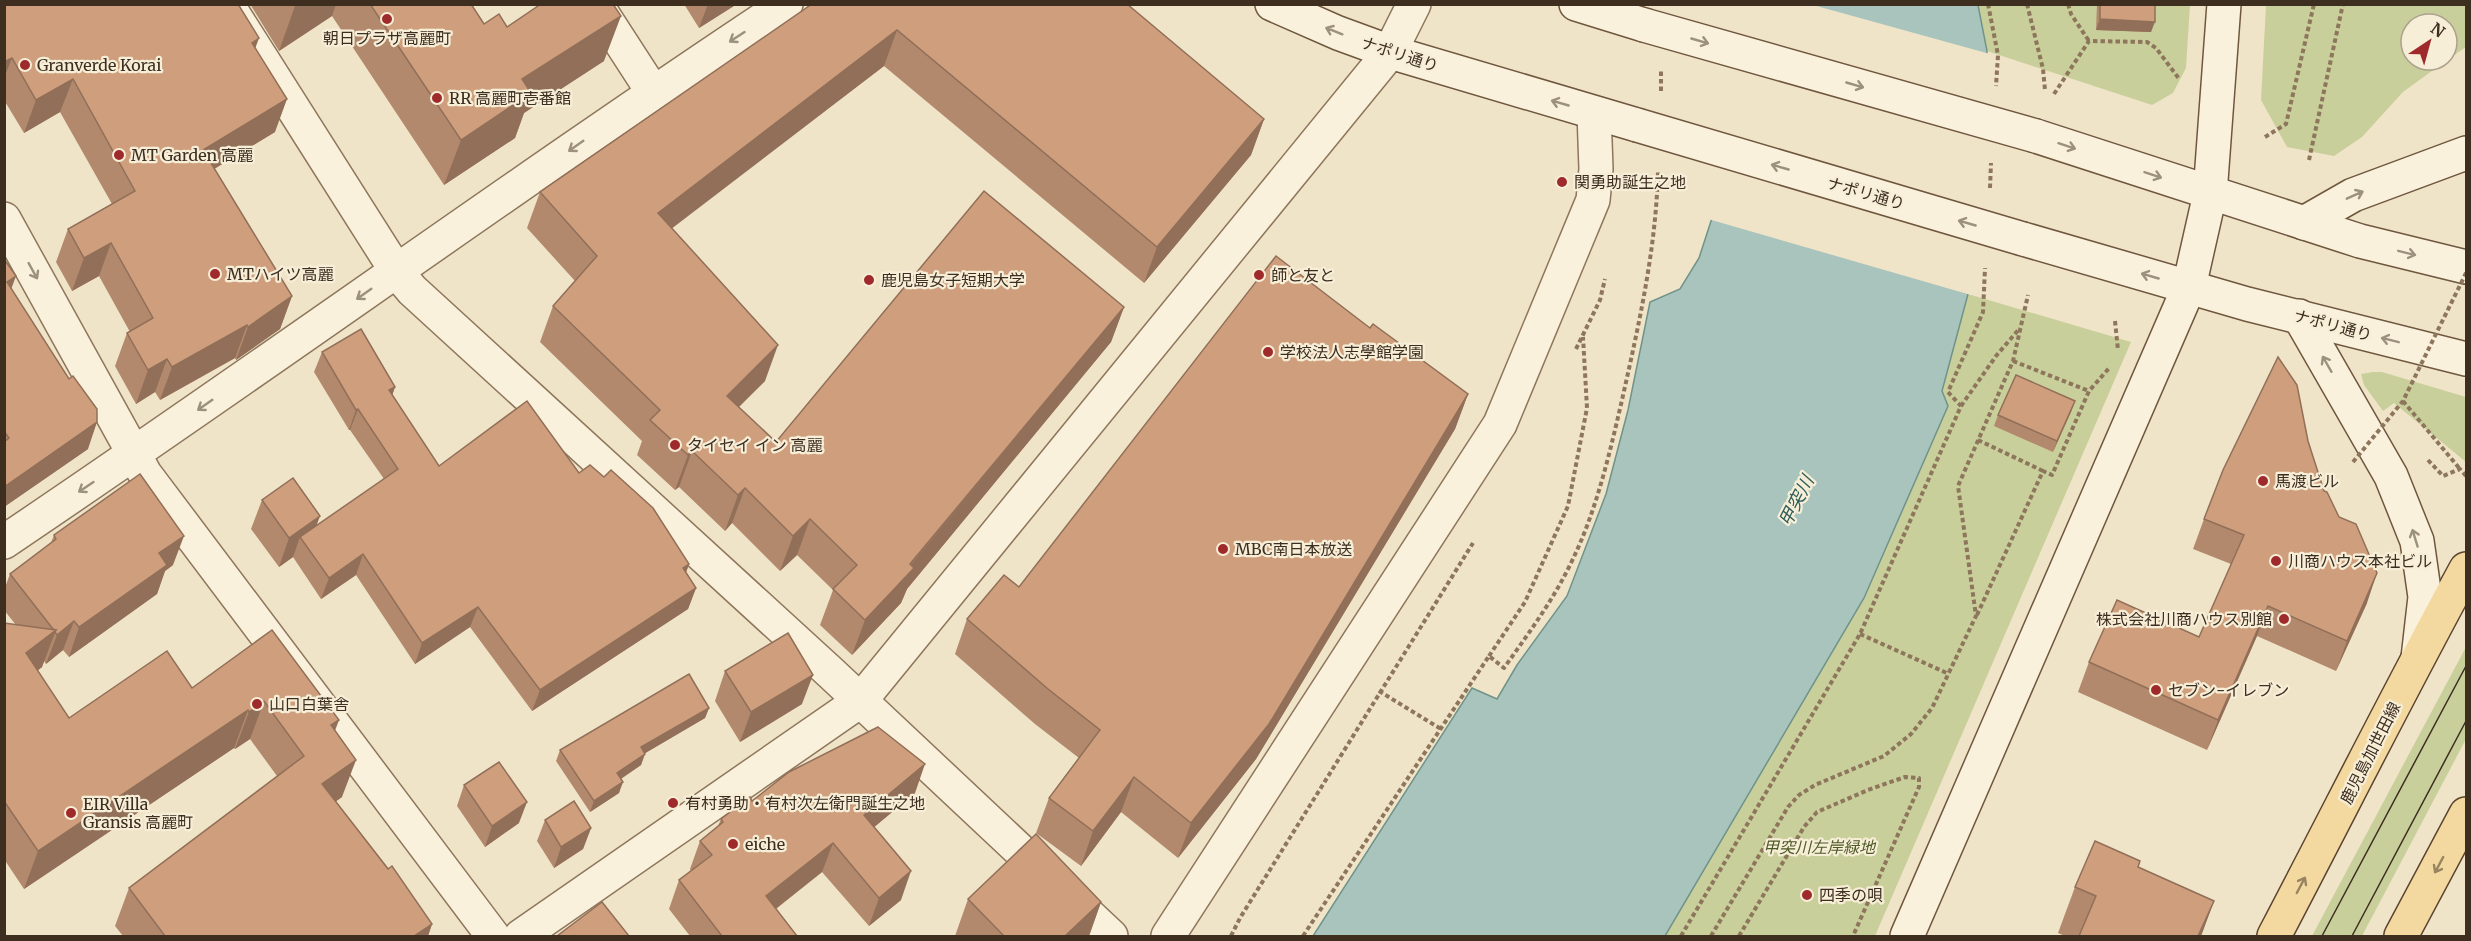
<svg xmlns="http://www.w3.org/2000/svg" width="2471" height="941" viewBox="0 0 2471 941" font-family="Merriweather,'Noto Sans JP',serif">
	<rect width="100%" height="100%" fill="#f0e4c8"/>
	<g fill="#c9cf9b">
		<polygon points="1978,5 2190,5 2186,68 2173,93 2152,105 1987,51"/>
		<polygon points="2266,5 2466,5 2466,47 2447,60 2447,24 2411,24 2411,60 2447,60 2403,92 2362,137 2334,156 2287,147 2261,100"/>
		<polygon points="1968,294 2131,342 1875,936 1665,936 1864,598 1948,406 1942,391"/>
		<polygon points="2373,372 2382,372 2466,397 2466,462 2394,403 2383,411 2364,385 2361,374"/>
		<polygon points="2466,647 2466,739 2362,936 2312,936"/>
	</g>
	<polygon fill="#a9c4bc" stroke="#6f938a" stroke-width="1.5" points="1740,5 1978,5 1987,51 1968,294 1942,391 1948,406 1864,598 1665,936 1313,936 1472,688 1497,699 1517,665 1567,596 1606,494 1628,410 1650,302 1680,289 1699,258 1712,218"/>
	<polygon fill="#f0e4c8" points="1737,4 1813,5 1990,54 1971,295 1708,219"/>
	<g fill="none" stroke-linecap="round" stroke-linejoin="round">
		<defs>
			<g id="street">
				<polyline points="227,4 397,272 412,290 831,673 1111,936"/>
				<polyline points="596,4 653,92"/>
				<polyline points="4,219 145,474 493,936"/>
				<path d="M4 542C267 365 522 179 786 4"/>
				<polyline points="521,936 860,701 1390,52 1414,4"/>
				<polyline points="1168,936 1500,424 1593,200 1596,169 1594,113"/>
			</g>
			<g id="secondary">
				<polyline points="1272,4 1338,33 1390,52 1637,125"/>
				<polyline points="1576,4 1644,25"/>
				<polyline points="2036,136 2360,241 2466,267"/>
				<polyline points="2304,223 2353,195 2466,153"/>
				<polyline points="2023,239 2247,304 2466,359"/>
				<polyline points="2299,316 2391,476 2417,541 2425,597 2418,658"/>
				<polyline points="1907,936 2189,287 2210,194 2224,4"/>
			</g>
			<g id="primary">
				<path d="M2274 936C2338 814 2400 690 2466 569"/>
				<polyline points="2401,936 2466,814"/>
			</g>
		</defs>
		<use href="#street" stroke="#8d765c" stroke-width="36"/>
		<use href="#secondary" stroke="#6f573f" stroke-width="36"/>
		<use href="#primary" stroke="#5b4430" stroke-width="36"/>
		<g stroke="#8d765c" stroke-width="4" stroke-dasharray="4.5 3" stroke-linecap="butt">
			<polyline points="1988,4 1998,55 1996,86"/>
			<polyline points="2027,4 2043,69 2045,90"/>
			<polyline points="2068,4 2071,14 2089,41"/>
			<polyline points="1661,91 1661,69"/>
			<polyline points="2054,94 2089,41 2147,42 2156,48 2180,80"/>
			<polyline points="2265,137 2286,124 2314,4"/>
			<polyline points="2309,160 2343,4"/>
			<polyline points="1990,188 1991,163"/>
			<polyline points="2115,321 2118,350"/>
			<polyline points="1576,349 1600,300 1605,279"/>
			<polyline points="2013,361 2089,391"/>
			<polyline points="2403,401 2460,469"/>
			<polyline points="1961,406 1996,356 2020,328"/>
			<polyline points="1978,440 2043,471"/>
			<polyline points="2428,460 2443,476 2460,469 2466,476"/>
			<polyline points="1977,615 2043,471 2052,475 2089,391 2110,367"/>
			<polyline points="1860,634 1949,674"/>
			<polyline points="1489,656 1525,602 1568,506 1587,408 1583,337"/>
			<polyline points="1379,691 1441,729"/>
			<polyline points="1231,936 1240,918 1473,543"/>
			<path d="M1303 936 1489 656 1504 668C1528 634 1552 602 1570 565 1596 513 1609 456 1622 400 1639 324 1656 249 1658 171"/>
			<polyline points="1681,936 1860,634 1961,406 1948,392 1983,312 1985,268"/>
			<polyline points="1711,936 1788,807 1799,795 1815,785 1884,756 1911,734 1932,708 1976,616 1958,486 2013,361 2028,295"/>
			<polyline points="1739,936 1804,827 1817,812 1868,790 1905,777 1919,778 1919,787 1853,936"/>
		</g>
		<use href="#street" stroke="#faf1dc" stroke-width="33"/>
		<use href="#secondary" stroke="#faf1dc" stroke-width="33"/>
		<use href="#primary" stroke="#f3d9a0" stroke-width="33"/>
		<g stroke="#3d2e20" stroke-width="1.5">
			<polyline points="2322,936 2466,666"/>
			<polyline points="2352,936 2466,721"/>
		</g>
		<defs>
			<g id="secondary-bridge">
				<polyline points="1644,25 2036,136"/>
				<polyline points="1637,125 2023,239"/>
			</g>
		</defs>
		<use href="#secondary-bridge" stroke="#6f573f" stroke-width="36" stroke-linecap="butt"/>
		<polyline stroke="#8d765c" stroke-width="4" stroke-dasharray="4.5 3" stroke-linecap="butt" points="2353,462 2403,401 2466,273"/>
		<use href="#secondary-bridge" stroke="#faf1dc" stroke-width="33"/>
	</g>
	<g fill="#b2896c">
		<polygon points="4,4 256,48 275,132 214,169 292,296 280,329 236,360 235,358 160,400 155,392 136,404 115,366 127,333 130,332 99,276 72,291 56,262 68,229 112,204 60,112 24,133 4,100"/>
		<polygon points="250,4 471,4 484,24 507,27 604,61 524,113 515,138 444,185 332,16 279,51"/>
		<polygon points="684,4 737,4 699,28"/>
		<polygon points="812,4 1264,119 1251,155 1144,283 884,66 671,228 765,381 738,407 776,442 1124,307 1111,342 907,589 901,603 852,655 820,625 833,590 797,555 780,571 732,523 725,531 679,487 675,490 637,455 642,441 540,342 553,306 575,281 527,228 540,192"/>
		<polygon points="2097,4 2155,4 2151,32 2096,30"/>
		<polygon points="4,259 11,288 88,449 4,507"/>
		<polygon points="1370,328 1468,394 1455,429 1256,759 1178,858 1121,812 1081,866 1036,833 1049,798 1079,758 1035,724 955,654 967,619 1019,587"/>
		<polygon points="322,352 395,387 392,395 439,466 579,473 689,564 686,572 696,588 688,609 532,711 470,627 415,664 356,575 321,599 293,557 279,567 251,529 262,500 316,526 384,479 350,430 349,430 314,372"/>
		<polygon points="2075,401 2053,452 1994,426 1998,415"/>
		<polygon points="2324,491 2367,603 2336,671 2257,636 2207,750 2078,692 2089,662 2199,637 2231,564 2193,549 2204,519"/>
		<polygon points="54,535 173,565 165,571 157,594 69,657 63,650 46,664 44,661 42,667 37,671 69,718 192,688 272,630 335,730 342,797 336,801 432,924 428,936 123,936 115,926 129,888 277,776 250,739 235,749 234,748 24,889 4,859 4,623 16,625 4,610 4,590 10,574 51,543"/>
		<polygon points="725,671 802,704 740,742 715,701"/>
		<polygon points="709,708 705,718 645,753 641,765 621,779 619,793 590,812 556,761 560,750"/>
		<polygon points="464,785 519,823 485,847 457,806"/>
		<polygon points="915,793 874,827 901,900 869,926 822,872 776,909 797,936 690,936 669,909 679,880 691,871 690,869 700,841 718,826 721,819"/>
		<polygon points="545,820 591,828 583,849 554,868 537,841"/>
		<polygon points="2138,867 2214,901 2201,936 2065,936 2058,933 2075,887"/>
		<polygon points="968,899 1101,902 1089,936 955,936"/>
	</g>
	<g fill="#916f58">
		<polygon points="297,4 336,4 332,16 279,51 295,6"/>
		<polygon points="708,4 737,4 699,28"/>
		<polygon points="621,16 604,61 524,113 515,138 444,185 461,140 522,79"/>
		<polygon points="2100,19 2155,22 2151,32 2096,30"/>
		<polygon points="897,30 884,66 645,249 658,213"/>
		<polygon points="259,38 247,71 252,43"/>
		<polygon points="12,58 4,78 4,62"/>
		<polygon points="73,79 60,112 24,133 36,100"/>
		<polygon points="287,99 275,132 191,183 203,150"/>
		<polygon points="1264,119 1251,155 1144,283 1157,247"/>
		<polygon points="111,243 99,276 72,291 84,258"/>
		<polygon points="16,276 6,303 7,282"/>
		<polygon points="292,296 280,329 236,360 248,327"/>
		<polygon points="1124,307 1111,342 907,589 901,603 852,655 865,620"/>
		<polygon points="247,325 235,358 160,400 172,367"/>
		<polygon points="778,345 765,381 714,432 727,396"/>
		<polygon points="167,359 155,392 136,404 148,370"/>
		<polygon points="395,387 388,408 389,390"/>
		<polygon points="1468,394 1455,429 1256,759 1178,858 1191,823"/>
		<polygon points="2075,401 2071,412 2053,452 2057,441"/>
		<polygon points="358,409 350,430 349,430 356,410"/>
		<polygon points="97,422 88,449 4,507 4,487"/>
		<polygon points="692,451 679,487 675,490 688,455"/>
		<polygon points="745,488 732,523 725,531 738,495"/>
		<polygon points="320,516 309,546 300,537 293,557 279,567 289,538"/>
		<polygon points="810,519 797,555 780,571 793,536"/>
		<polygon points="184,536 173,565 165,571 157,594 69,657 79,627 159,553"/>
		<polygon points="363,554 356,575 321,599 329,578"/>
		<polygon points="689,564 682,584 683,568"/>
		<polygon points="2377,573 2367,603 2336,671 2347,641"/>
		<polygon points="696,588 688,609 532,711 540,690"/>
		<polygon points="2268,606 2257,636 2207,750 2218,720"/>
		<polygon points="478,607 470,627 415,664 422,643"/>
		<polygon points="74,621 63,650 46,664 57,635"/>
		<polygon points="56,630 42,667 12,691 26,653"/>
		<polygon points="813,675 802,704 740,742 751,712"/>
		<polygon points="264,701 250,739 235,749 249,712"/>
		<polygon points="709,708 705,718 637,758 641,747"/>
		<polygon points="248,710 234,748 24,889 38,851"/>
		<polygon points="339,720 325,757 331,725"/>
		<polygon points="645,754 641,765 613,784 617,773"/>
		<polygon points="356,760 342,797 309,821 322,784"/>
		<polygon points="925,764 915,793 854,844 864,815"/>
		<polygon points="1134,777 1121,812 1081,866 1093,831"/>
		<polygon points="623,782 619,793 590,812 594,801"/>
		<polygon points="527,802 519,823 485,847 492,826"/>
		<polygon points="591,828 583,849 554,868 561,847"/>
		<polygon points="833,843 822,872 755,925 766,896"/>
		<polygon points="911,871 901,900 869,926 879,898"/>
		<polygon points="2214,901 2201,936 2198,936"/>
		<polygon points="1101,902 1089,936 1065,936"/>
		<polygon points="432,924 428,936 414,936"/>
	</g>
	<g fill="#cf9f7d" stroke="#916f58" stroke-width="1.5">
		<polygon points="4,4 238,4 259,38 252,43 287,99 203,150 292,296 248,327 247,325 172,367 167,359 148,370 127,333 153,318 111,243 84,258 68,229 135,191 73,79 36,100 12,58 4,62"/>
		<polygon points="370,4 471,4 484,24 499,14 507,27 541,4 613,4 621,16 522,79 531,93 461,140"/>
		<polygon points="812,4 1127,4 1264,119 1157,247 897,30 658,213 778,345 727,396 776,442 984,191 1124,307 910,564 914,568 865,620 833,589 857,565 810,519 793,536 745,488 738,495 692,451 688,455 650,420 660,410 553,306 597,256 540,192"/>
		<polygon points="2100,4 2155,4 2155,22 2100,19"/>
		<polygon points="1276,256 1370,328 1373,324 1468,394 1269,724 1191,823 1134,777 1093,831 1049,798 1100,730 1048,689 967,619 1004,575 1019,587"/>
		<polygon points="4,259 16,276 7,282 69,379 73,376 97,409 97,422 4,487 4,442 9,438 4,431"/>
		<polygon points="361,329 395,387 389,390 439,466 527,401 579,473 590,465 604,477 611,470 653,508 689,564 683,568 696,588 540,690 478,607 422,643 363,554 329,578 300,537 398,469 358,409 356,410 322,352"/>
		<polygon points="2278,357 2297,385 2308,441 2324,491 2327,492 2339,517 2356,524 2377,573 2347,641 2268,606 2218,720 2089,662 2117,600 2199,637 2244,535 2204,519 2223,470"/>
		<polygon points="2016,375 2075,401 2057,441 1998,415"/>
		<polygon points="140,474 184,536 159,553 167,565 79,627 74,621 57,635 55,632 56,630 53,629 10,574 56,539 54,535"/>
		<polygon points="293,478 320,516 289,538 262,500"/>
		<polygon points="4,623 56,630 26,653 69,718 167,651 192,688 272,630 339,720 331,725 356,760 322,784 388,869 392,866 432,924 414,936 165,936 129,888 304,756 264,701 249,712 248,710 38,851 4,801"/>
		<polygon points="788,633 813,675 751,712 725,671"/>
		<polygon points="689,674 709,708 641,747 645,754 617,773 623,782 594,801 560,750"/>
		<polygon points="878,727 925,764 864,815 911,871 879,898 833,843 766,896 797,936 721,936 722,936 679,880 712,855 700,841 723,822 721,819 750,797 752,801 789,772"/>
		<polygon points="499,762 527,802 492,826 464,785"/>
		<polygon points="574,801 591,828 561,847 545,820"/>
		<polygon points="1036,834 1101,902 1065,936 1004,936 968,899"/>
		<polygon points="2095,841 2140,861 2138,867 2214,901 2198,936 2079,936 2096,896 2075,887"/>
		<polygon points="602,902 629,936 557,936"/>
	</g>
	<defs><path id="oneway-shaft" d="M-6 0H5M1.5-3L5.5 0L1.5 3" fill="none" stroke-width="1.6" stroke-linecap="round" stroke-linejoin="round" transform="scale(1.5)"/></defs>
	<g stroke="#9c907e">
		<use href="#oneway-shaft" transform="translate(1334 31) rotate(-158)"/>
		<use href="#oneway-shaft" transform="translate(737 37) rotate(147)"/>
		<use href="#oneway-shaft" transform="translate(1700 41) rotate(16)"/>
		<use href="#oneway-shaft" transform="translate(1855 85) rotate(16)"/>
		<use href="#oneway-shaft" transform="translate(1560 103) rotate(-164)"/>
		<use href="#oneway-shaft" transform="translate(576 146) rotate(145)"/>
		<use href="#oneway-shaft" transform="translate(2067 146) rotate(18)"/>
		<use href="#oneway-shaft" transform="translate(1780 167) rotate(-164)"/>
		<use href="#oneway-shaft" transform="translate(2153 175) rotate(18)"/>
		<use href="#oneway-shaft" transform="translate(2355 195) rotate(-24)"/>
		<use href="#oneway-shaft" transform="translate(1967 223) rotate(-164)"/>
		<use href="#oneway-shaft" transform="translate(2407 253) rotate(14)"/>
		<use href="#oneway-shaft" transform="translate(33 271) rotate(61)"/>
		<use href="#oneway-shaft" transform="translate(2150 276) rotate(-164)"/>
		<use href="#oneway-shaft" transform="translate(364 294) rotate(145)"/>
		<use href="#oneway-shaft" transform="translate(2390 340) rotate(-166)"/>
		<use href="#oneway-shaft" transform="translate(2327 364) rotate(-120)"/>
		<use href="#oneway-shaft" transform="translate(205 405) rotate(145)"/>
		<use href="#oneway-shaft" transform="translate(86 487) rotate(146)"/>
		<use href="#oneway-shaft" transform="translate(2415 538) rotate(-107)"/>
	</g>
	<g stroke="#988460">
		<use href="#oneway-shaft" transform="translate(2439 865) rotate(118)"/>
		<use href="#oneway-shaft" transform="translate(2301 885) rotate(-62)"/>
	</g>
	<g fill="#9e2a2b" stroke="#f7eed8" stroke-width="2">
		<circle cx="387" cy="19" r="6"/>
		<circle cx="25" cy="65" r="6"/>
		<circle cx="437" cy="98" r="6"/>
		<circle cx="119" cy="155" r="6"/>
		<circle cx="1562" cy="182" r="6"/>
		<circle cx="215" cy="274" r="6"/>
		<circle cx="1259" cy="275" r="6"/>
		<circle cx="869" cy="280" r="6"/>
		<circle cx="1268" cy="352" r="6"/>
		<circle cx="675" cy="445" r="6"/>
		<circle cx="2263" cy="481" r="6"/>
		<circle cx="1223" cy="549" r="6"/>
		<circle cx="2276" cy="561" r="6"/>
		<circle cx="2284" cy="619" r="6"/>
		<circle cx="2156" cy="690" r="6"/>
		<circle cx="257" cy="704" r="6"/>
		<circle cx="673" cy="803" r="6"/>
		<circle cx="71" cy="813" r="6"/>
		<circle cx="733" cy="844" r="6"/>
		<circle cx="1807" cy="895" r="6"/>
	</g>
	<g text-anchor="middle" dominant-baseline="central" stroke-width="4.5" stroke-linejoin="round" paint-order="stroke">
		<g font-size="16" fill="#3d2e20" stroke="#f7eed8" text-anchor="start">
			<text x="387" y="38" text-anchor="middle">朝日プラザ高麗町</text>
			<text x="37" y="65">Granverde Korai</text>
			<text x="449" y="98">RR 高麗町壱番館</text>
			<text x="131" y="155">MT Garden 高麗</text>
			<text x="1574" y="182">関勇助誕生之地</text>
			<text x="227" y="274">MTハイツ高麗</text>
			<text x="1271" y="275">師と友と</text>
			<text x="881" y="280">鹿児島女子短期大学</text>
			<text x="1280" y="352">学校法人志學館学園</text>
			<text x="687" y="445">タイセイ イン 高麗</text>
			<text x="2275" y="481">馬渡ビル</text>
			<text x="1235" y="549">MBC南日本放送</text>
			<text x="2288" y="561">川商ハウス本社ビル</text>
			<text x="2272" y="619" text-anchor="end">株式会社川商ハウス別館</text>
			<text x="2168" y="690">セブン-イレブン</text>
			<text x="269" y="704">山口白葉舎</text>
			<text x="685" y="803">有村勇助・有村次左衛門誕生之地</text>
			<text x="83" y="804">EIR Villa<tspan x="83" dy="18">Gransis 高麗町</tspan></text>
			<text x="745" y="844">eiche</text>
			<text x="1819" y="895">四季の唄</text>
		</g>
		<g font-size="16" fill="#3d2e20" stroke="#f7eed8">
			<text transform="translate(1400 54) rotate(18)">ナポリ通り</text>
			<text transform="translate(1866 193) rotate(16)">ナポリ通り</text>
			<text transform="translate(2333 325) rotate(15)">ナポリ通り</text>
			<text transform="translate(2370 753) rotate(-63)">鹿児島加世田線</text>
		</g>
		<g font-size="16" font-style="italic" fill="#4d5a26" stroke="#f7eed8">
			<text x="1819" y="847">甲突川左岸緑地</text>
		</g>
		<g font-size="18" font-style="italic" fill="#2f5d5a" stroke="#f7eed8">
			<text transform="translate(1796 501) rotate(-63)">甲突川</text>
		</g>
	</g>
	<rect width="2471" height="941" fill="none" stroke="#3d2e20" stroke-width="12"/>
	<g transform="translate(2429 42) rotate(36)"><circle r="28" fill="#f7eed8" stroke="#ada18e" stroke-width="1.5"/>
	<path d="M0-4.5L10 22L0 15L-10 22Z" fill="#9e2a2b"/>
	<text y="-9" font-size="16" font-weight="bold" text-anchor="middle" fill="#3d2e20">N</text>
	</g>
</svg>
